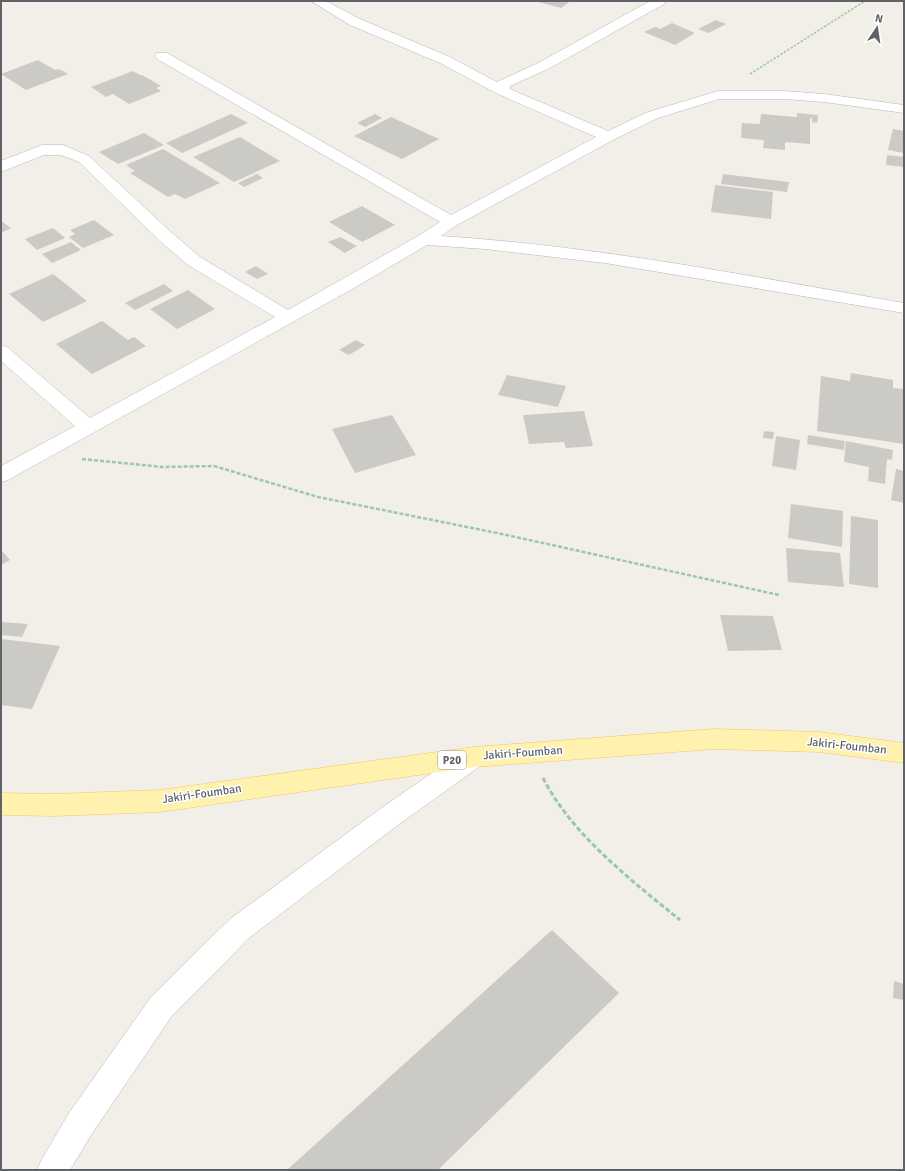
<svg xmlns="http://www.w3.org/2000/svg" width="905" height="1171" viewBox="0 0 905 1171" font-family="Signika,sans-serif">
	<rect width="100%" height="100%" fill="#f1efe8"/>
	<g fill="#cccac5">
		<polygon points="535,1 571,1 561,8"/>
		<polygon points="716,20 726,24 709,33 698,29"/>
		<polygon points="672,23 695,33 675,45 644,32 655,27 660,29"/>
		<polygon points="38,60 55,70 59,69 68,74 26,90 1,74"/>
		<polygon points="133,71 140,75 142,75 161,86 156,88 161,91 129,104 113,94 106,97 91,87"/>
		<polygon points="797,113 818,115 817,123 812,122 812,118 810,118 810,144 785,142 785,150 763,148 764,140 741,138 742,123 760,124 761,114 807,118 797,117"/>
		<polygon points="231,114 248,123 182,153 166,143"/>
		<polygon points="375,114 382,118 365,127 357,123"/>
		<polygon points="391,117 439,139 402,159 354,136"/>
		<polygon points="893,129 904,131 904,153 888,150"/>
		<polygon points="144,133 164,145 118,164 99,152"/>
		<polygon points="240,137 280,161 234,182 193,157"/>
		<polygon points="163,149 220,183 185,199 175,194 168,197 130,173 135,171 126,165"/>
		<polygon points="887,155 904,157 904,167 886,165"/>
		<polygon points="257,174 263,178 244,187 238,183"/>
		<polygon points="723,174 789,182 787,192 721,184"/>
		<polygon points="715,185 773,192 771,219 711,212"/>
		<polygon points="362,206 395,225 362,242 329,222"/>
		<polygon points="94,220 114,235 83,248 69,237 75,234 70,230"/>
		<polygon points="1,221 11,228 1,233"/>
		<polygon points="53,228 65,238 37,250 25,239"/>
		<polygon points="340,237 357,246 345,253 328,242"/>
		<polygon points="71,242 81,250 52,263 42,254"/>
		<polygon points="256,266 268,274 257,279 245,272"/>
		<polygon points="53,274 87,301 43,322 9,294"/>
		<polygon points="164,284 173,291 135,310 125,303"/>
		<polygon points="188,290 215,309 177,329 150,309"/>
		<polygon points="102,321 128,340 134,337 146,346 92,374 56,344"/>
		<polygon points="356,340 365,345 349,355 339,350"/>
		<polygon points="851,373 893,380 893,388 904,389 904,444 817,431 821,376 850,381"/>
		<polygon points="507,375 566,386 558,407 498,395"/>
		<polygon points="584,411 593,446 566,448 564,442 529,444 523,415"/>
		<polygon points="392,415 416,455 355,473 332,429"/>
		<polygon points="764,431 774,432 773,439 763,438"/>
		<polygon points="808,435 845,441 844,450 807,444"/>
		<polygon points="776,436 800,440 796,470 772,466"/>
		<polygon points="846,441 893,450 892,460 887,459 885,484 868,481 869,467 844,462"/>
		<polygon points="896,469 904,471 904,503 891,500"/>
		<polygon points="791,504 843,511 842,547 788,538"/>
		<polygon points="851,516 878,520 878,588 849,584"/>
		<polygon points="786,548 840,553 844,587 788,582"/>
		<polygon points="1,550 10,560 1,565"/>
		<polygon points="720,615 773,616 782,650 728,651"/>
		<polygon points="1,622 28,624 22,637 1,635"/>
		<polygon points="1,639 60,646 32,709 1,705"/>
		<polygon points="552,930 619,993 438,1170 287,1170"/>
		<polygon points="894,981 904,984 904,1000 893,998"/>
	</g>
	<g fill="none" stroke-linecap="round" stroke-linejoin="round">
		<defs>
			<g id="minor">
				<path d="M311 1H326L360 19 450 57 497 82 540 62 650 1H665L664 4 550 68 510 86V89L608 131 648 112 718 91H784L824 94 904 105V113L824 102 784 99H719L658 118 613 140 457 225 441 236C597 246 750 276 904 303V313L605 263 485 249 427 245 354 288 8 480 1 482V466L75 426 1 361V345L7 347 90 418 275 317 188 265 161 242 79 162 61 155H44L1 172V161L42 145H63L89 156 173 234 200 257 288 310 418 236 440 222 157 59 155 56 157 53H167L451 215 596 137 498 94 440 63 350 25Z"/>
				<polygon points="474,747 483,750 486,757 483,764 398,825 250,937 171,1017 91,1135 70,1170 37,1170 42,1159 69,1113 151,997 230,919 380,809 465,750"/>
			</g>
			<polygon id="major" points="714,729 820,732 904,743 904,763 820,752 714,749 474,767 160,812 54,816 1,815 1,793 54,794 160,790 474,747"/>
		</defs>
		<use href="#minor" stroke="#b5b8bc" stroke-width="1"/>
		<use href="#major" stroke="#f2c960" stroke-width="1"/>
		<polyline stroke="#9cc7a9" stroke-width="1.5" stroke-dasharray="2.5 1.5" stroke-linecap="butt" points="750,74 865,1"/>
		<polyline stroke="#9cc7a9" stroke-width="2.5" stroke-dasharray="4 2" stroke-linecap="butt" points="82,459 163,467 214,466 318,497 502,534 779,595"/>
		<path stroke="#9cc7a9" stroke-width="3" stroke-dasharray="5 2.5" stroke-linecap="butt" d="M543 778C572 835 631 880 680 920"/>
		<use href="#minor" fill="#fff" fill-rule="evenodd"/>
		<use href="#major" fill="#fff2af" fill-rule="evenodd"/>
	</g>
	<g text-anchor="middle" dominant-baseline="central" stroke-width="3" stroke-linejoin="round" paint-order="stroke">
		<rect fill="#fff" stroke="#8f9295" stroke-width="1" x="438" y="751" width="28" height="18" rx="3"/>
		<g font-size="11" font-weight="bold" fill="#5f6368">
			<text x="452" y="760">P20</text>
		</g>
		<g font-size="12" fill="#5f6368" stroke="#fff">
			<text transform="translate(847 746) rotate(6)">Jakiri-Foumban</text>
			<text transform="translate(523 753) rotate(-4)">Jakiri-Foumban</text>
			<text transform="translate(202 794) rotate(-8)">Jakiri-Foumban</text>
		</g>
	</g>
	<rect width="905" height="1171" fill="none" stroke="#5f6368" stroke-width="4"/>
	<g transform="translate(877 28) rotate(13)" stroke="#ffffff" stroke-width="3" paint-order="stroke">
	<path d="M0-3L7 15L0 10L-7 15Z" fill="#5f6368"/>
	<text y="-6" font-size="11" font-weight="bold" text-anchor="middle" fill="#5f6368">N</text>
	</g>
</svg>
